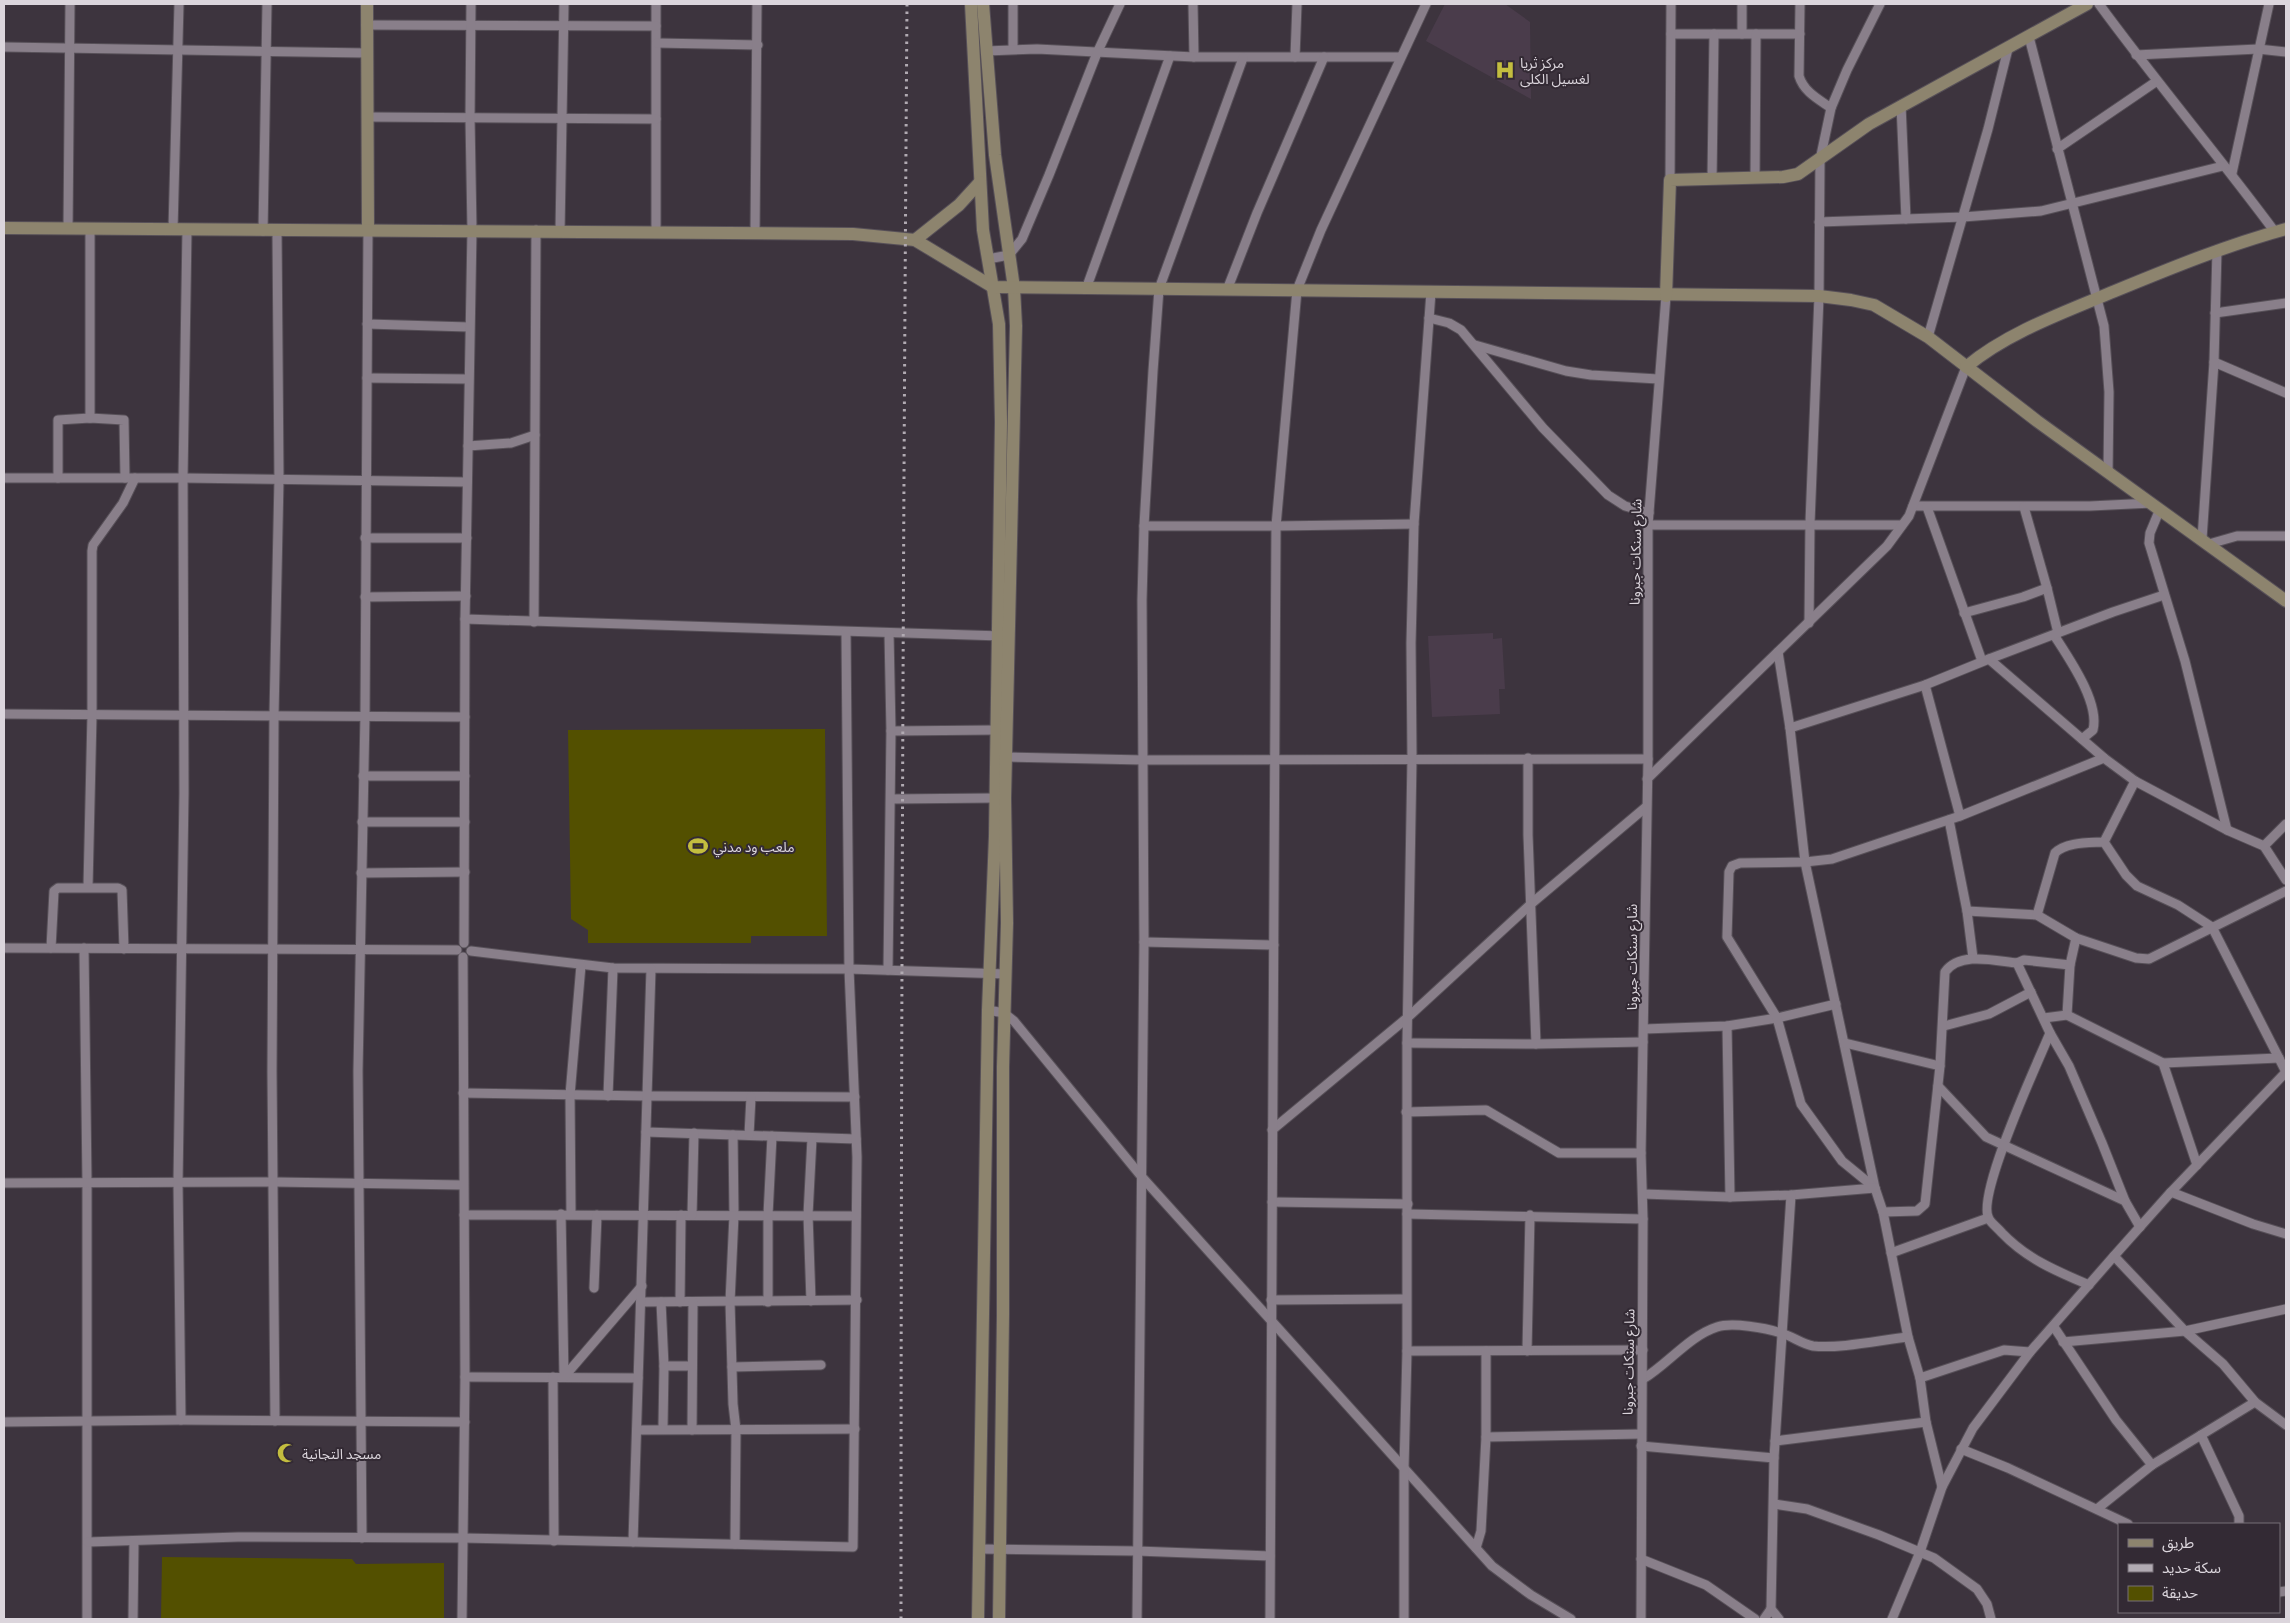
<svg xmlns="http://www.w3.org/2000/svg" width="2290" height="1623" viewBox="0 0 2290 1623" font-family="Manrope,'Noto Sans Arabic',sans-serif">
	<rect width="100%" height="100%" fill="#3d343e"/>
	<g fill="#4a3c4b">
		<polygon points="1445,4 1505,4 1530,22 1531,99 1426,41"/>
		<polygon points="1493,633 1493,639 1502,638 1505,689 1499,689 1500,714 1432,717 1428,636"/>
	</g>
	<g fill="#535000">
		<polygon points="825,729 827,936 751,936 751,943 588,943 588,930 571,919 568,730"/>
		<polygon points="162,1557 352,1559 356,1564 444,1563 444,1619 161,1619"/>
	</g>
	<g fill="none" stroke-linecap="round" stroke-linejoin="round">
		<defs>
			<g id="street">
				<polyline points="656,4 656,232"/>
				<polyline points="1013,4 1013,49"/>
				<polyline points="1193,4 1194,57"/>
				<polyline points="1742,4 1742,34"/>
				<path d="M1800 4 1799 76C1804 92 1818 99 1831 108"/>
				<path d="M2099 4C2156 82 2218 155 2275 232"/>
				<polyline points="366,25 656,26"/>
				<polyline points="1671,34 1800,34"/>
				<polyline points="2029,37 2104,326 2109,392 2108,473"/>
				<polyline points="657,43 758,45"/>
				<polyline points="4,47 367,53"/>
				<polyline points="986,51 1037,49 1194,57 1400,57"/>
				<polyline points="2136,55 2258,49 2286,52"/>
				<polyline points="1295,57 1297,4"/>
				<polyline points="1901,105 1906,219"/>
				<polyline points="368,117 656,119"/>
				<polyline points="2057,149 2157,81"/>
				<polyline points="2232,173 2269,4"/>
				<polyline points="1755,178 1756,34"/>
				<polyline points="1712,179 1714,34"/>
				<polyline points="1670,180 1671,4"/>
				<polyline points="1819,222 1963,217 2041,211 2223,166"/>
				<polyline points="68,229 70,4"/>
				<polyline points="90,229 90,418"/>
				<polyline points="173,229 179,4"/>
				<polyline points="263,231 267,4"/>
				<polyline points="560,231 564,4"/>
				<polyline points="755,233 757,4"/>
				<polyline points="988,259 1009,255 1022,239 1049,175 1097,53 1120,4"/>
				<polyline points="1086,289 1170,56"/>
				<polyline points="1227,290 1257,213 1324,57"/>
				<polyline points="2215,313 2286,303"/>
				<polyline points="1429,318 1449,323 1461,330 1543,428 1608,495 1625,506 1649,513"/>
				<polyline points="367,324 469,327"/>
				<polyline points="1928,337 1988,129 2008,49"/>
				<polyline points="1475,345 1566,371 1591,375 1658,379"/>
				<polyline points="2214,362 2286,393"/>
				<polyline points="367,378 468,379"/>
				<polyline points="468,446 511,443 535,435"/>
				<polyline points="4,478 183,478 467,482"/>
				<polyline points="58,478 58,420 90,418 124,420 125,478"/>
				<polyline points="1913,506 2090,506 2152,503"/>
				<polyline points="1927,507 1982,661"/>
				<polyline points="2024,507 2047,588 2058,633"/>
				<polyline points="2160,509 2150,533 2149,543 2185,661 2227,830"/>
				<polyline points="1648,525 1902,525"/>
				<polyline points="1144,526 1276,526 1414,524"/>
				<polyline points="365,538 467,538"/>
				<polyline points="2202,539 2214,362 2217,250"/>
				<polyline points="2209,544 2237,536 2286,536"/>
				<polyline points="365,597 466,596"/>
				<polyline points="1964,613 2023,597 2047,588"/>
				<polyline points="465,619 1002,636"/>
				<polyline points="534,622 536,230"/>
				<polyline points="1809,623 1810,523 1819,296 1820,160 1831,108 1847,70 1880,4"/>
				<path d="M2054 635C2068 657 2100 702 2093 730L2082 739"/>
				<polyline points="1778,652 1790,728 1805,862 1875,1188 1883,1212 1908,1337 1920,1378 1926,1422 1942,1487"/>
				<polyline points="1989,659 2104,758 2135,781 2227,830 2264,846 2286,880"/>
				<polyline points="1925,685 1960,816"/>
				<polyline points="4,714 465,717"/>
				<polyline points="1790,728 1925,685 1989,659 2113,612 2164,595"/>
				<polyline points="891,731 996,730"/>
				<polyline points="1006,757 1144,760 1648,759"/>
				<polyline points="1528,758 1528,835 1536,1044"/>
				<polyline points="363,776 465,776"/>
				<polyline points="1647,779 1887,546 1909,516 1966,367"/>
				<polyline points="891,799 995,798"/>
				<polyline points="1949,820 1967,911 1973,958"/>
				<polyline points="362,822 465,822"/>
				<polyline points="2104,842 2135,781"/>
				<polyline points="2264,846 2286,824"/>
				<polyline points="361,873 465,872"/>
				<polyline points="88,887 92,715 92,551 93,545 123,503 135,478"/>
				<polyline points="1967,911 2037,915 2076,938 2136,958 2149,959 2286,891"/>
				<path d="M2037 915 2055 853C2066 842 2088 843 2104 842L2126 875 2137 886 2178 905 2212 927 2286 1072"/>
				<polyline points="1144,942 1274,945"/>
				<polyline points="464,943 465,619 472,230 470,118 471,4"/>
				<polyline points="4,948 457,950"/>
				<polyline points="51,948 54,891 58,888 118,888 122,890 124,949"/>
				<polyline points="84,948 87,1182 87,1619"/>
				<polyline points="471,951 613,968 849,969 1006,974"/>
				<polyline points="2017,963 2024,960 2070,965"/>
				<polyline points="888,970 891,731 889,633"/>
				<polyline points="988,1010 1004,1013 1014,1021 1141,1176 1492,1566 1531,1595 1571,1619"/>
				<polyline points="2067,1015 2070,965 2076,938"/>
				<polyline points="2044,1018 2067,1015 2163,1063 2279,1058"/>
				<polyline points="1727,1026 1730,1197"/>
				<polyline points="1944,1026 1989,1014 2031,992"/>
				<polyline points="1644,1029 1727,1026 1777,1018 1836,1004"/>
				<path d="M2050 1033C2038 1062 1975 1197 1989 1219 1992 1224 1998 1228 2002 1233 2027 1259 2056 1271 2089 1285"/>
				<polyline points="1407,1043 1536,1044 1643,1042"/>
				<polyline points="1845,1043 1940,1066"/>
				<polyline points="2163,1063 2197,1165"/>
				<polyline points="1938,1086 1986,1137 2125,1201 2140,1227"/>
				<polyline points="463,1093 647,1096 855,1097"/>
				<polyline points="608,1096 613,968"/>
				<polyline points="1406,1112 1486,1110 1559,1153 1641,1153"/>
				<polyline points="1272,1130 1407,1018 1532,903 1646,807"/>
				<polyline points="646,1132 856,1139"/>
				<polyline points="733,1135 734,1215 730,1302 733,1404 736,1430 735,1544"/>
				<polyline points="749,1135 751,1097"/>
				<polyline points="4,1183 275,1182 463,1185"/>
				<polyline points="1875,1188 1842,1161 1801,1104 1777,1018 1727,937 1729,872 1732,866 1740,863 1805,862 1832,859 1960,816 2104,758"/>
				<polyline points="2171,1192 2253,1224 2286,1234"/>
				<polyline points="1643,1194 1730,1197 1791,1195 1875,1188"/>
				<polyline points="1272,1202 1408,1204"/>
				<path d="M1883 1212 1917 1211 1925 1204 1940 1066 1945 972C1960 951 1996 961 2017 963L2050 1033 2069 1066 2102 1143 2125 1201"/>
				<polyline points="561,1214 564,1377"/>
				<polyline points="571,1214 570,1095 581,965"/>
				<polyline points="1407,1214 1643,1219"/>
				<polyline points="464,1215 856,1216"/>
				<polyline points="692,1215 694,1133"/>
				<polyline points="1891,1253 1988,1218"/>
				<polyline points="2114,1256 2185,1331 2223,1364 2255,1402 2286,1425"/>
				<polyline points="594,1288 597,1215"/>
				<polyline points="1271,1300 1406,1299"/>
				<polyline points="811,1301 808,1215 812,1138"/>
				<polyline points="641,1302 857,1300"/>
				<polyline points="661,1302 664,1366 692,1366"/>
				<polyline points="680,1302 681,1215"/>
				<polyline points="768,1302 768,1215 772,1136"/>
				<polyline points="2054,1327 2116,1420 2152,1465"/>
				<polyline points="2063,1342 2185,1331 2286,1309"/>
				<polyline points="1407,1351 1643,1350"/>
				<polyline points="1527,1351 1530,1215"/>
				<polyline points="732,1367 821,1365"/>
				<polyline points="465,1377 638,1378"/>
				<polyline points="553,1377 554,1541"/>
				<polyline points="564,1377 642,1286"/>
				<polyline points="1920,1378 2004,1350 2030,1352"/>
				<path d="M1643 1379C1668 1364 1689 1336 1717 1327 1732 1322 1766 1328 1781 1333 1792 1336 1802 1344 1813 1346 1839 1349 1881 1340 1908 1337"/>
				<polyline points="181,1420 178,1183 184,793 183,478 187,230"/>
				<polyline points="275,1421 272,1072 274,715 279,479 277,232"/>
				<polyline points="4,1422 181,1420 465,1422"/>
				<polyline points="663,1426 664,1366"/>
				<polyline points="637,1430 855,1429"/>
				<polyline points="692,1430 693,1302"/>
				<polyline points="2201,1435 2239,1516 2239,1524"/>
				<polyline points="1486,1437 1641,1434"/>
				<polyline points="1775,1441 1926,1422"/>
				<polyline points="1641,1446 1774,1458"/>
				<polyline points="1961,1449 2008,1468 2128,1524"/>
				<polyline points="1774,1504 1807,1509 1879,1535 1934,1558 1977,1589 1987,1604 1991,1619"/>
				<polyline points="2097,1509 2152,1465 2255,1402"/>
				<polyline points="362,1538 358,1071 365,715 368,230"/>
				<polyline points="88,1542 238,1537 463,1538 853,1547 857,1157 849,969 846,632"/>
				<polyline points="633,1542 651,969"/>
				<polyline points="1476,1548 1481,1531 1486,1437 1486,1351"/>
				<polyline points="980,1549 1137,1551 1270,1556"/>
				<polyline points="1641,1559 1706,1585 1755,1619"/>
				<polyline points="2279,1592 2286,1591"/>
				<polyline points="133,1619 134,1541"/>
				<polyline points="462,1619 465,1377 463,957"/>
				<polyline points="1137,1619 1144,942 1142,600 1144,526 1153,371 1159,289 1243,58"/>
				<polyline points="1270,1619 1276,526 1297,290 1321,230 1426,4"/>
				<polyline points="1404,1619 1404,1468 1407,1351 1407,1043 1412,758 1411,643 1414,524 1431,292"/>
				<polyline points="1641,1619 1643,1219 1641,1153 1648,759 1648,525 1666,296"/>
				<polyline points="1764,1619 1771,1609"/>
				<polyline points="1779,1619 1771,1609 1774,1458 1791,1195"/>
				<polyline points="1892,1619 1920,1552 1942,1487 1973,1428 2030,1352 2114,1256 2171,1192 2286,1072"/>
			</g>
			<g id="secondary">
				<polyline points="367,4 368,230"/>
				<polyline points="971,4 983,230 999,324 1001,422 995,836 988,1010 978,1619"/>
				<polyline points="983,4 995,155 1014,288 1016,326 1005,798 1007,923 1003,1067 1003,1315 999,1619"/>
				<polyline points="4,228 853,234 915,240 993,287 1819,296 1851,300 1874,305 1928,337 2037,421 2286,601"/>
				<polyline points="915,240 959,205 980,182"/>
				<polyline points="1666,296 1670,180 1783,177 1798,174 1869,124 2087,4"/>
				<path d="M1966 367C2008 332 2065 312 2115 291 2171 268 2227 245 2286 229"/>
			</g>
		</defs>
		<use href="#street" stroke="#575058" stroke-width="11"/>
		<use href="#secondary" stroke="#575058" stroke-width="14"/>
		<use href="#street" stroke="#897f8a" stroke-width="9"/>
		<use href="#secondary" stroke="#8d846e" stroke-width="12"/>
		<path stroke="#b1aab2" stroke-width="3" stroke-dasharray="2.5 5" stroke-linecap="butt" d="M901 1619C901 1081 903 542 907 4"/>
	</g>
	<defs>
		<symbol id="hospital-bare" viewBox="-9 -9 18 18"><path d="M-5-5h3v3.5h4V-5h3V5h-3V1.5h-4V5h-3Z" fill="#c3bd3f" stroke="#332a34" stroke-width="2.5" paint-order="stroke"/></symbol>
		<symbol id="stadium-bare" viewBox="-9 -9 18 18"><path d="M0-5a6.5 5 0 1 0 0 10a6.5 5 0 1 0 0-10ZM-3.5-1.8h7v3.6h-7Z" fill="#c3bd3f" stroke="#332a34" stroke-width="2.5" paint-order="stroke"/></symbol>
		<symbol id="mosque-bare" viewBox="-9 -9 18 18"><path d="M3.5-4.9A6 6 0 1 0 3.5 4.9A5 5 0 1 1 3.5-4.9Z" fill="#c3bd3f" stroke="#332a34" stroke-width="2.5" paint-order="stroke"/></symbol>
	</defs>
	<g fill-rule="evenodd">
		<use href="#hospital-bare" x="1491" y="56" width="28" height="28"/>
		<use href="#stadium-bare" x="684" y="832" width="28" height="28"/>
		<use href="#mosque-bare" x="273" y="1439" width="28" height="28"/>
	</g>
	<g text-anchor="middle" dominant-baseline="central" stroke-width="4" stroke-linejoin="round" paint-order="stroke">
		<g font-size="14" fill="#dbd5dc" stroke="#332a34" text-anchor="start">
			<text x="1520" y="62">مركز ثريا<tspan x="1520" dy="16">لغسيل الكلى</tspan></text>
			<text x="713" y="846">ملعب ود مدني</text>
			<text x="302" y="1453">مسجد التجانية</text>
		</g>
		<g font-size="14" fill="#dbd5dc" stroke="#332a34">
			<text transform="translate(1635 552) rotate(-89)">شارع سنكات جبرونا</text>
			<text transform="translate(1631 957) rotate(-90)">شارع سنكات جبرونا</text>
			<text transform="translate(1628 1362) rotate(-89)">شارع سنكات جبرونا</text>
		</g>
	</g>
	<rect width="2290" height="1623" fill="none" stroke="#dbd5dc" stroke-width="10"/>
	<rect x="2118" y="1523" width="162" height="90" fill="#332a34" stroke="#766e77"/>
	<rect x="2128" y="1539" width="25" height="8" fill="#8d846e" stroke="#766e77"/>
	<text x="2162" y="1548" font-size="15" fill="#dbd5dc">طريق</text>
	<rect x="2128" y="1564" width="25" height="8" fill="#b1aab2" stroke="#766e77"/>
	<text x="2162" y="1573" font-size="15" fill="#dbd5dc">سكة حديد</text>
	<rect x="2128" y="1586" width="25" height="15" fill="#535000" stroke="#766e77"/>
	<text x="2162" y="1598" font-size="15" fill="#dbd5dc">حديقة</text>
</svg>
